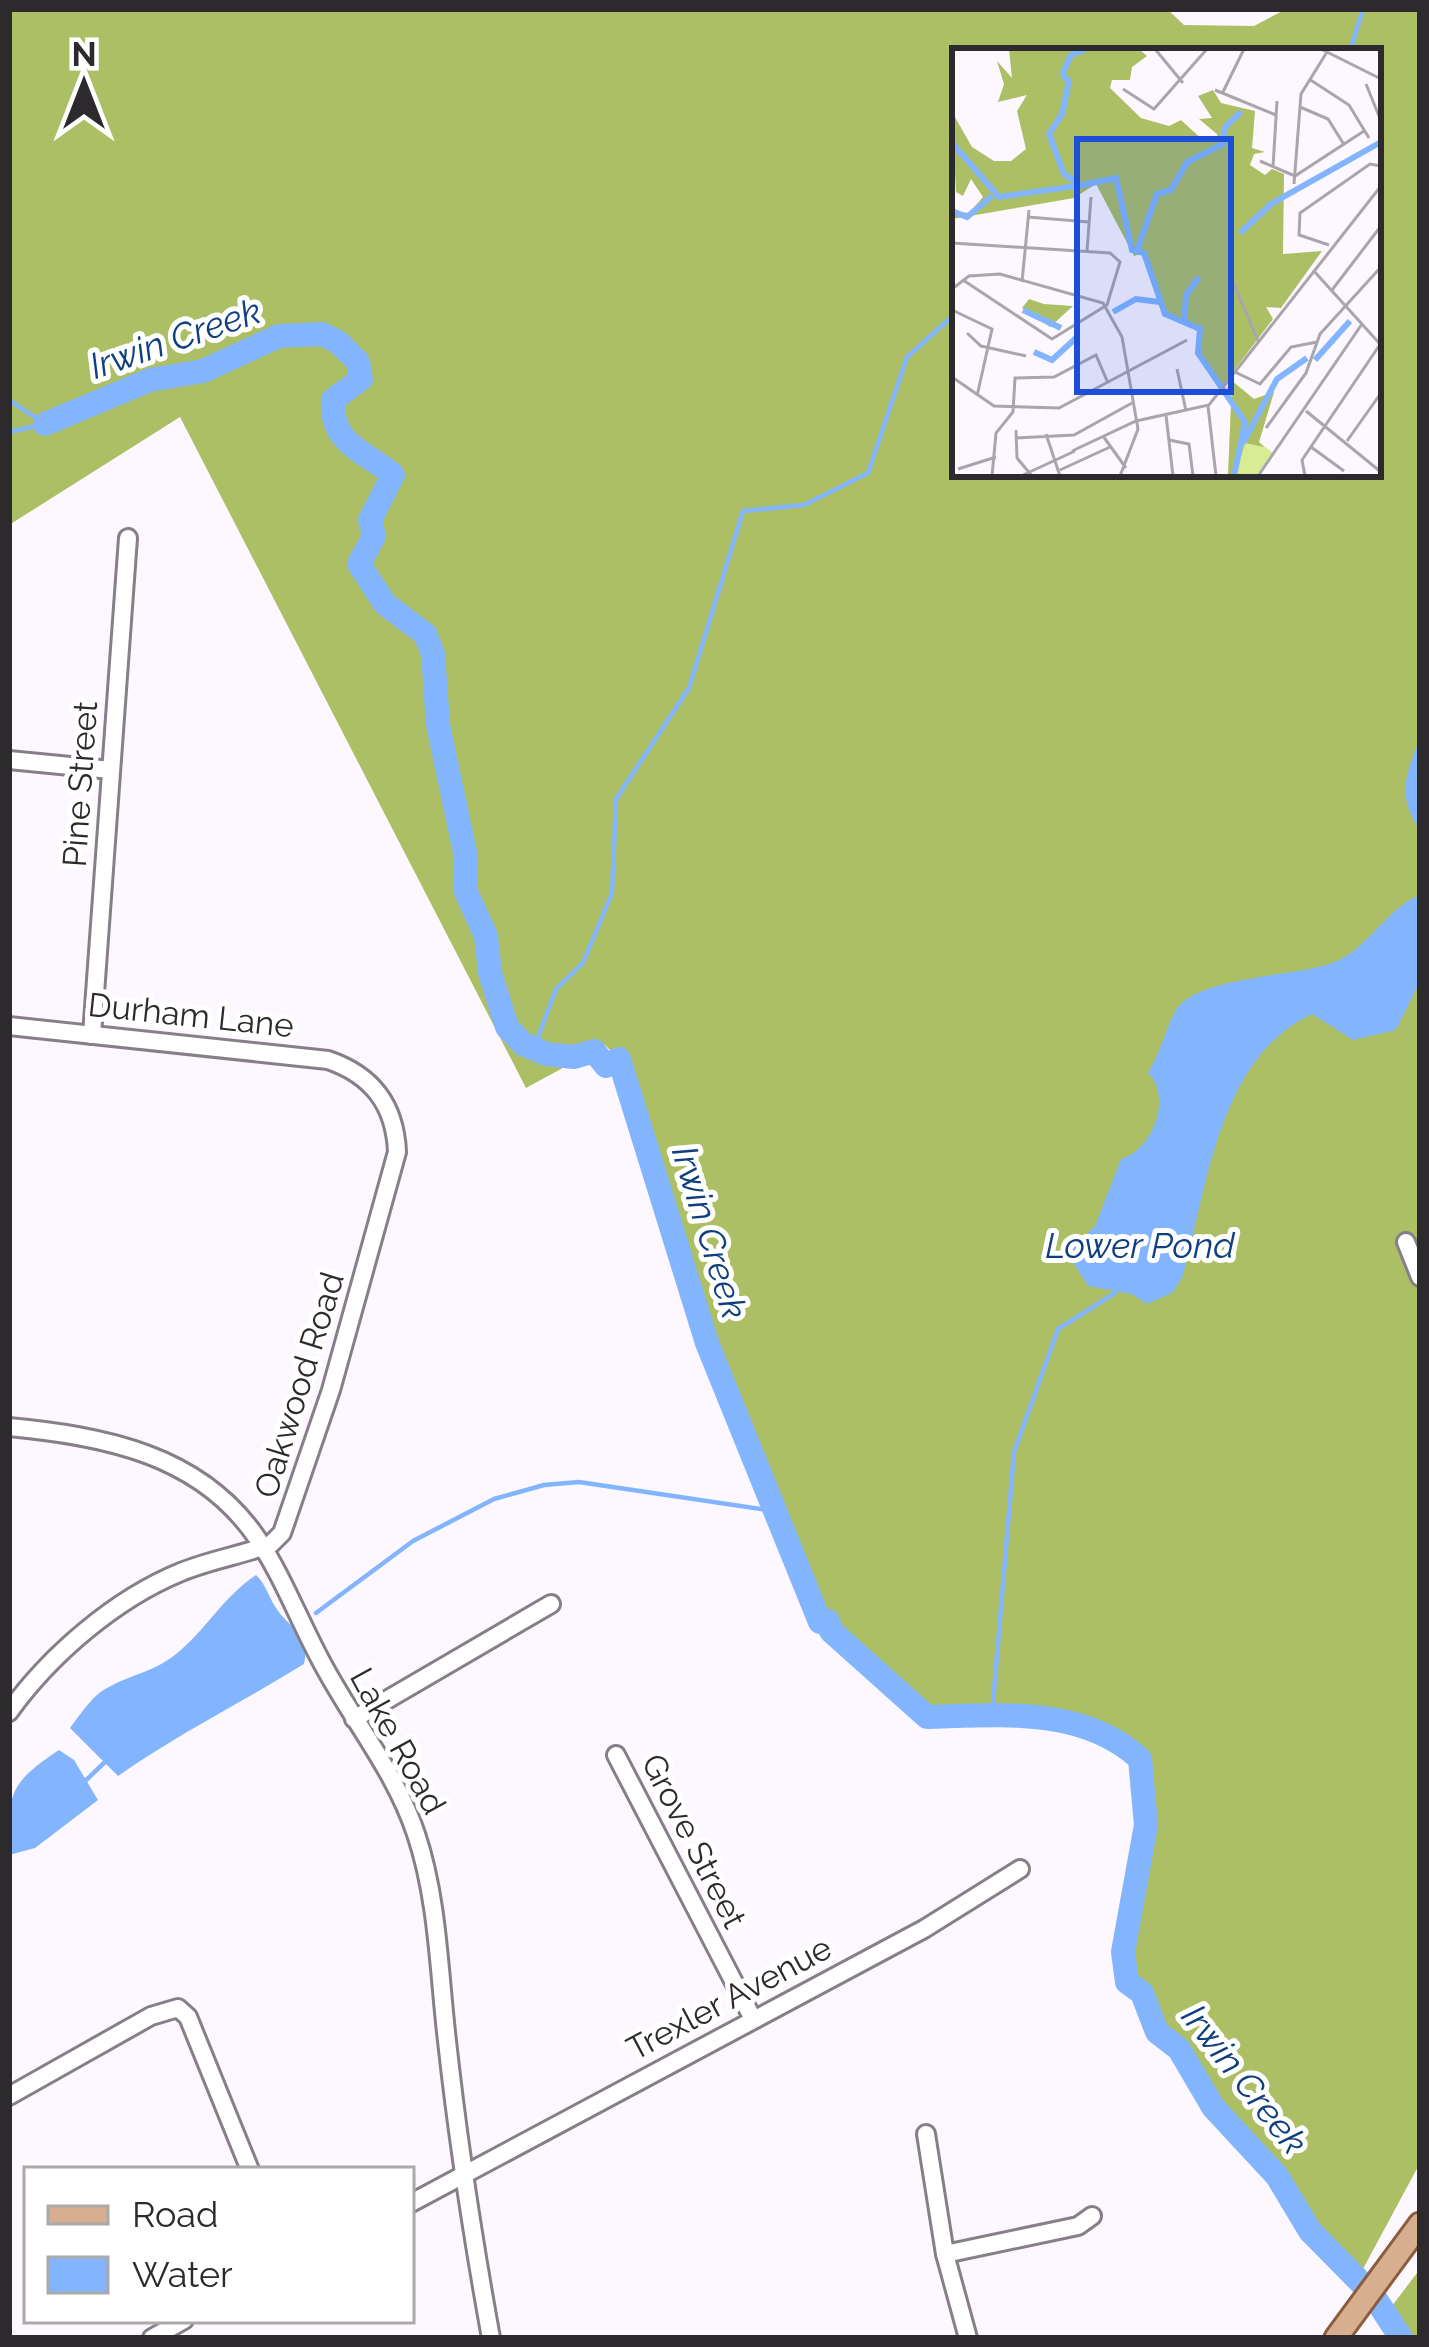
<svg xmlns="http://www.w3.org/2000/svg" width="1429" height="2347" viewBox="0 0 1429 2347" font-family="Raleway,sans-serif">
	<rect width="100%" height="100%" fill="#fdf7ff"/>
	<g fill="#acbf64" fill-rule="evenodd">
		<path d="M9 9H1167L1184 25 1254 26 1286 9H1420V2163L1357 2280 1310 2231 1277 2176 1213 2108 1179 2049 1157 2032 1142 1993 1127 1982 1123 1952 1146 1825 1140 1759C1083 1707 1000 1715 927 1717L831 1631 828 1622H820L707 1343 619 1059 605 1045 526 1088 180 417 9 525ZM955 51H1378V474H955Z"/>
		<polygon points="1420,2269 1420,2338 1387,2338 1382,2319"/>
	</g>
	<g fill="#82b5fe">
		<path d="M1420 738V830C1396 796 1406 774 1420 738Z"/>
		<path d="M1420 895V981L1396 1030 1353 1040 1312 1014C1217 1059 1208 1188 1182 1278L1172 1293 1147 1304 1131 1294 1088 1286 1067 1253 1095 1226 1121 1159C1152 1151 1173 1097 1148 1073 1160 1052 1165 1033 1174 1013 1192 976 1295 977 1332 963 1369 949 1385 909 1420 895Z"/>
		<path d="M256 1575C267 1586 268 1596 276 1608 291 1631 311 1631 304 1664 241 1703 178 1734 118 1776L70 1728C80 1715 93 1694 109 1687 132 1674 154 1672 176 1654 206 1630 223 1597 256 1575Z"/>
		<path d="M59 1750 74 1760 98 1800 35 1848 9 1855C9 1795 6 1785 59 1750Z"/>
	</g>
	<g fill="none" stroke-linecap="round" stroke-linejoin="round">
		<g stroke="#82b5fe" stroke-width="4.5">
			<polyline points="1350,51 1363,9"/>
			<polyline points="9,400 45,424"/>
			<polyline points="9,432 45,424"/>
			<polyline points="546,1054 538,1037 556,989 583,963 612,893 616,799 689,688 743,511 804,505 868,473 907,357 955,314"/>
			<polyline points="316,1613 413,1541 494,1499 544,1485 579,1482 774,1511"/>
			<polyline points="992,1715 1014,1452 1058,1329 1115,1293"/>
			<polyline points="82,1784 104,1763"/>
		</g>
		<path stroke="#82b5fe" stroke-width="24" d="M45 424 150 380 203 371 279 336 322 334 338 342 358 362 361 379 333 400C330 445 367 452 393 475L370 520 374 536 359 564 385 604 425 634 433 654 438 725 466 857V892L486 936 490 973 507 1027 523 1044 546 1054 574 1057 594 1051 606 1066 619 1059 707 1343 820 1622 828 1621 831 1631 927 1717C1000 1715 1083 1706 1140 1759L1146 1825 1123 1952 1127 1982 1142 1993 1157 2032 1179 2049 1213 2107 1277 2176 1310 2231 1373 2295 1401 2338"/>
		<defs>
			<g id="minor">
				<polyline points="9,760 111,770"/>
				<path d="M9 1026 328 1060C372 1075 395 1105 397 1152L331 1390 282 1533 271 1544C242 1555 210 1560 181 1572 115 1599 50 1655 9 1712"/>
				<polyline points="92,1035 128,538"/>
				<polyline points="1406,1242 1420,1277"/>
				<path d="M9 1427C103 1436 200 1454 257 1538 282 1575 299 1620 320 1659 351 1719 395 1770 416 1834 438 1899 439 1973 447 2041 458 2141 473 2239 491 2338"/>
				<polyline points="354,1719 551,1604"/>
				<polyline points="616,1755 753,2019"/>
				<polyline points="9,2096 151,2016 178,2008 188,2017 250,2170"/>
				<polyline points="926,2134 945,2254 968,2338"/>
				<polyline points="411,2203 924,1929 1020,1869"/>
				<polyline points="945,2254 1078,2226 1092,2216"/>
				<polyline points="152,2338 184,2320"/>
			</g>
			<polyline id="major" points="1336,2338 1420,2224"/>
		</defs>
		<use href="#minor" stroke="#867f88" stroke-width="22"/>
		<use href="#major" stroke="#8b5d3c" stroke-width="27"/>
		<use href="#minor" stroke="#fff" stroke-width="16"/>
		<use href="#major" stroke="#d7ae8f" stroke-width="21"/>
	</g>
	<g text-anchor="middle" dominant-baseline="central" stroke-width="10" stroke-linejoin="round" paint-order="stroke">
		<g font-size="33" fill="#2d2a2d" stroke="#fff">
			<text transform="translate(80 784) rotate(-86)">Pine Street</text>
			<text transform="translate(191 1015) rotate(6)">Durham Lane</text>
			<text transform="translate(299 1385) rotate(-73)">Oakwood Road</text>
			<text transform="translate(398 1741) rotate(61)">Lake Road</text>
			<text transform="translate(694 1841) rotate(63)">Grove Street</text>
			<text transform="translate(729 1998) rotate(-28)">Trexler Avenue</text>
		</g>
		<g font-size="36" font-style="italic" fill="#0f3f7f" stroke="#fff">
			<text transform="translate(175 338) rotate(-19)">Irwin Creek</text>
			<text transform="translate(710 1232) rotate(73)">Irwin Creek</text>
			<text x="1140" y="1245">Lower Pond</text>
			<text transform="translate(1245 2079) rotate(52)">Irwin Creek</text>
		</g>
	</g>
	<g transform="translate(952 48)">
		<rect width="429" height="429" fill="#fdf7ff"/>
		<path d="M280 333 302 351 322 344 307 394 321 405 304 428H276Z" fill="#d7ec93"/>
		<path d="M57 1H187L195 8 180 19 178 32H160L158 40 189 70 217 78 229 72 253 94 266 87 247 71 260 70 246 48 261 42 269 55 303 63 300 100 313 104 302 106 298 117 313 127 320 121 332 126 331 206 370 203 329 260 314 259 321 271 271 337 246 305 248 280 213 266 192 205 182 208 144 136 122 150 0 171V163L17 165 31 149 19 131 11 148 4 144 0 64 20 99 42 113H59L74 101 65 63 75 47 46 54 52 36 45 13 60 30ZM77 251 92 256 121 258 98 279 70 260ZM280 333 302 351 322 344 307 394 312 399 293 395 283 428H276Z" fill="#acbf64"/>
		<path fill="none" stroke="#82b5fe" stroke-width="6" d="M110 27 117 33 110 66 97 86 112 126 127 136M110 27 119 7 134 1M0 95 47 149 130 137M130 137 164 130 180 202 192 205 213 266 248 281 246 305 293 374 282 428M0 163 15 169 40 148M288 185 319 156 429 94M184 205 205 146 219 142 235 114 271 96 272 80 289 64M71 262 109 280M161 264 184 251 208 254M232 276 234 247 247 229M82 304 100 312 124 290M363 312 398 273M291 395 325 331 355 310"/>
		<path fill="none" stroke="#aaa5ab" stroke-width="3" d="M203 1 231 35M369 1 429 31M357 31 397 57 417 90M414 36 429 73M171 41 202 61 255 1M263 42 324 67M270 46 292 1M348 59 376 71 391 95M308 113 343 128 412 83M321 119 325 53M342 136 349 46 375 4M76 169 137 174M0 195 158 205 168 214 155 257 100 291 11 232M377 197 347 187 348 165 418 116 429 118M135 203 139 149M361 222 428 296M277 225 306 293M70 234 77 162M0 241 17 228 48 226 151 255 170 289 186 381 168 428M380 242 429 178M0 262 40 281 25 348M15 285 29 298 74 308M225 321 234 363M283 324 308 336 339 299 365 294M0 329 42 358 107 360 235 292M256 358 264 428M354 363 429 424M214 367 221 428M314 380 354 325 368 286 429 219M64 382 65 410 80 428M94 386 108 428M151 388 174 420M63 390 122 387 180 355M217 392 237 396 241 428M395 393 429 345M359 399 392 423M120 403 184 373 257 357 429 138M6 421 44 409M108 422 158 399M40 428 44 385 61 364 63 330 102 329 144 307 156 335M69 428 123 403M306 428 410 276M353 428 350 412 429 295"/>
		<path fill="#1d4ed8" fill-opacity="0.15" stroke="#1d4ed8" stroke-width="6" d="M125 91H279V344H125Z"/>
		<rect width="429" height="429" fill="none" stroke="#2d2a2d" stroke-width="6"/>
	</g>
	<rect width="1429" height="2347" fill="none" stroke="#2d2a2d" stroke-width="24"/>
	<rect x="24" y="2167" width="390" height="156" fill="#ffffff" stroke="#abaaab" stroke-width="3"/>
	<rect x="48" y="2206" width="60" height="18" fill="#d7ae8f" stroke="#abaaab" stroke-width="3"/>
	<text x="132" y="2227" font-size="36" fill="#2d2a2d">Road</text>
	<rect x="48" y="2257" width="60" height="36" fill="#82b5fe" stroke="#abaaab" stroke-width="3"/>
	<text x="132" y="2287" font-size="36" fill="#2d2a2d">Water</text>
	<g transform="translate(84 84)" stroke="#ffffff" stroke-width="9" paint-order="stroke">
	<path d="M0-9L21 45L0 30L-21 45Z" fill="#2d2a2d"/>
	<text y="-18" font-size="33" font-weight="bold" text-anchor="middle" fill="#2d2a2d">N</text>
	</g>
</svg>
